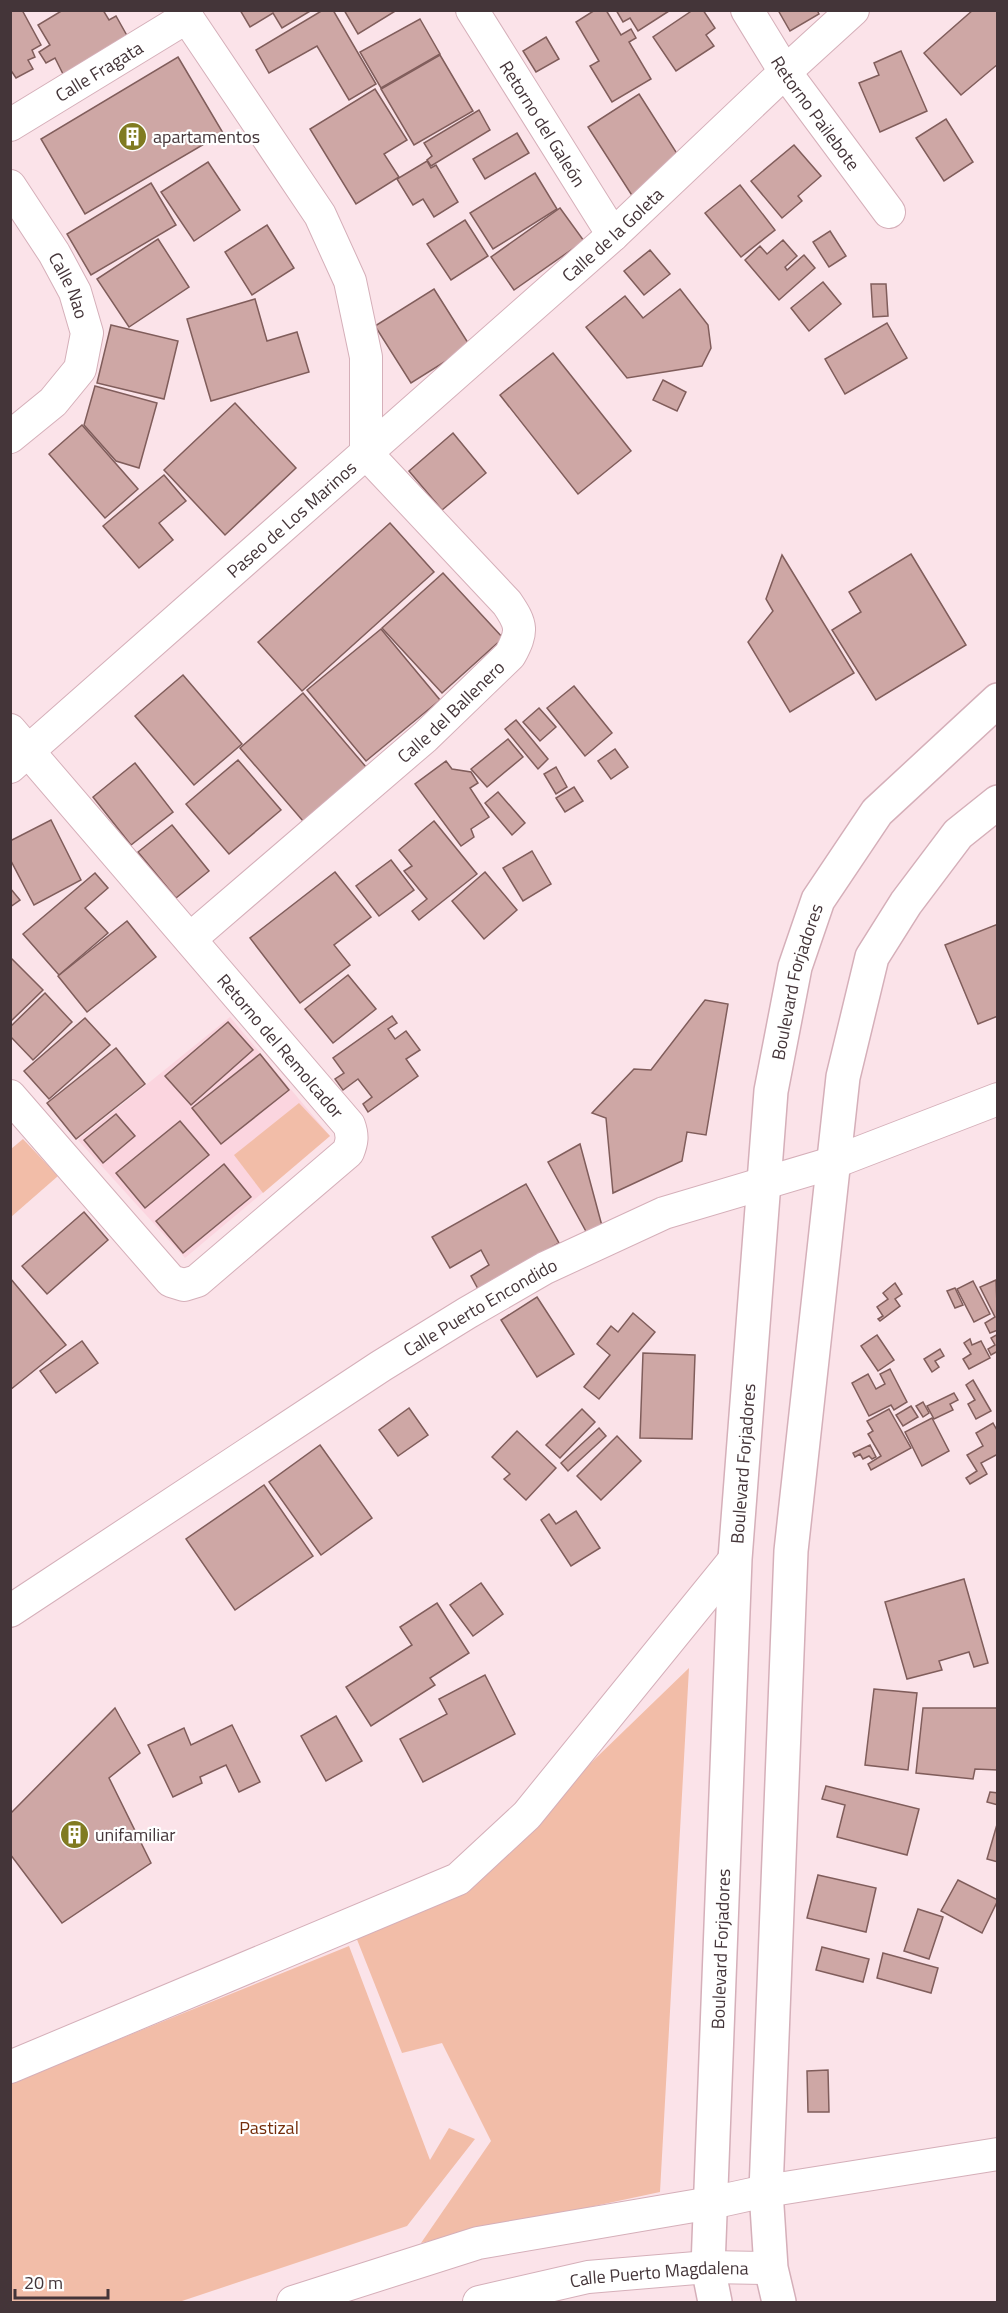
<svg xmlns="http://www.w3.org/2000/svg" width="1008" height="2313" viewBox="0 0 1008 2313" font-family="'Titillium Web',sans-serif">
	<rect width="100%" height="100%" fill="#fbe3e9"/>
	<polygon fill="#fbd5df" points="230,1017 330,1136 185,1258 78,1140"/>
	<g fill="#f2bda8">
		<polygon points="299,1103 330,1136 263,1193 234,1155"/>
		<polygon points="23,1139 58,1176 11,1217 11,1149"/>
		<polygon points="689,1668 660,2192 421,2243 491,2141 442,2043 402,2053 356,1937 536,1816"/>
		<polygon points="349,1946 430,2160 449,2128 475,2139 407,2226 179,2302 11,2302 11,2083"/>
	</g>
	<g fill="#cea7a5" stroke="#805d5b" stroke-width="1.5">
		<polygon points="10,10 22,10 41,45 32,50 35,57 28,60 33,69 16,78 10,69"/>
		<polygon points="63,10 103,10 109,20 116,16 130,41 65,78 55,58 46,63 39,52 50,45 38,25"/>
		<polygon points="240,10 312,10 282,28 273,13 250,27"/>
		<polygon points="323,10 333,10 376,84 349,100 317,46 269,73 256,50"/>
		<polygon points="344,10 397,10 358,34"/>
		<polygon points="595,10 606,10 621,35 631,29 636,38 629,42 651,79 612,102 590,66 599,61 576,22"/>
		<polygon points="616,10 669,10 669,11 638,31 630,18 623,22"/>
		<polygon points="693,10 703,10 715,28 706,35 714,46 676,71 653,37"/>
		<polygon points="778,10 817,10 819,14 790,31"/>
		<polygon points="973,10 998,10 998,64 961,95 924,53"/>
		<polygon points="420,19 440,54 381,88 360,52"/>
		<polygon points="546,37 559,59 536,72 523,51"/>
		<polygon points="901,51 927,111 880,132 859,83 879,75 874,63"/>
		<polygon points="440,55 473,111 414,145 381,89"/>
		<polygon points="178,57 223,133 85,214 41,139"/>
		<polygon points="375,89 407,140 384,154 399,177 356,204 310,129"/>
		<polygon points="639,94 676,152 668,175 633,197 588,127"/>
		<polygon points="479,110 490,130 431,166 427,160 432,156 424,143"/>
		<polygon points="946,119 973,162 944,181 916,138"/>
		<polygon points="517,133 529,153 485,179 473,159"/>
		<polygon points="794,145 821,176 798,196 802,201 782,218 751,181"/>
		<polygon points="427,161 431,168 436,165 458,202 434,217 423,199 413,205 397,179"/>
		<polygon points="208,162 240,210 194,241 161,192"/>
		<polygon points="535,173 557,209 493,249 470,213"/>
		<polygon points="151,183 176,225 91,275 67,234"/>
		<polygon points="740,185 775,230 741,257 705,213"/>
		<polygon points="560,208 584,241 514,290 491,257"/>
		<polygon points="465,220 488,256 451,280 427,244"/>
		<polygon points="267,225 294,268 252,295 225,252"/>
		<polygon points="830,231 846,256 829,267 813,242"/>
		<polygon points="158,239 189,287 129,327 97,279"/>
		<polygon points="783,240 797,256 785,267 787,270 804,255 815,268 779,300 745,260 760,246 767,254"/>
		<polygon points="650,250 670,274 644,295 624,271"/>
		<polygon points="823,282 841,304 809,331 791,308"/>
		<polygon points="871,284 886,284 888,316 873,317"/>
		<polygon points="434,289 470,346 411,383 375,326"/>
		<polygon points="680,289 708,325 711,348 702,366 627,378 586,327 625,296 643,318"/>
		<polygon points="255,299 267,341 297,332 309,372 211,401 187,319"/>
		<polygon points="887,323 907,358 845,394 825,359"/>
		<polygon points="111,325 178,341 164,399 97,383"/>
		<polygon points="553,353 631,451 578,494 500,395"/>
		<polygon points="663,380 686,392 677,411 653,400"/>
		<polygon points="95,386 157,403 139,468 116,461 84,425"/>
		<polygon points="235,403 296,468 225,535 164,470"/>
		<polygon points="82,425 138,489 105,518 49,454"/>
		<polygon points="453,433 486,473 442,510 409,471"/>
		<polygon points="164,475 186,501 159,523 173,540 139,568 103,526"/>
		<polygon points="390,523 434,572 302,691 258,642"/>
		<polygon points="911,554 966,645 876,700 832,630 861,612 849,592"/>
		<polygon points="782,555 854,673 790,712 748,642 773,611 766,599"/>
		<polygon points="443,573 503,638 442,693 382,628"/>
		<polygon points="381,629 440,700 366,761 307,690"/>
		<polygon points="183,675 242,744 194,785 135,716"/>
		<polygon points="574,686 612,733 585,756 547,708"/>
		<polygon points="303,693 366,767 303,821 240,748"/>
		<polygon points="539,708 556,727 540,741 523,722"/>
		<polygon points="516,720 548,759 538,769 505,729"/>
		<polygon points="508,739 523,757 487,787 471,769"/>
		<polygon points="615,749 628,767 611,779 598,761"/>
		<polygon points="238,760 281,810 229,854 186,804"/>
		<polygon points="446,761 452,769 471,772 478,783 470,788 489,817 471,829 474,837 461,846 415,784"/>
		<polygon points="135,763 173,812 131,845 93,797"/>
		<polygon points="556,767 567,787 556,794 544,774"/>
		<polygon points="574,787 583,801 565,812 556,798"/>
		<polygon points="498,792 525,823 512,835 485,803"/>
		<polygon points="51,820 81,880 34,905 10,859 10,841"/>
		<polygon points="434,821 477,874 419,920 412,911 427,899 404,871 412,866 399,850"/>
		<polygon points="172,825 209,871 176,898 138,852"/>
		<polygon points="532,851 551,884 523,901 503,868"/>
		<polygon points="391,860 414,890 379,916 356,886"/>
		<polygon points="335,872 371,917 334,945 350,965 300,1003 250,938"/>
		<polygon points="485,872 517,910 484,939 452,901"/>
		<polygon points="95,873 108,888 85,908 108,933 59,975 23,934"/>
		<polygon points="10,888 20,900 10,907"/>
		<polygon points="127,921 156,957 87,1012 58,976"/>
		<polygon points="998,924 998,1016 978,1024 945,945"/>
		<polygon points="10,957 43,990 10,1022"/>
		<polygon points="348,975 376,1009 333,1043 305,1009"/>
		<polygon points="45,993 72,1022 33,1060 10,1036 10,1027"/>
		<polygon points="705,1000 728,1004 706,1135 687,1132 682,1161 613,1193 606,1118 592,1113 634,1069 651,1070"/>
		<polygon points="392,1016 397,1023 388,1029 395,1039 406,1031 420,1050 406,1059 418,1076 368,1112 363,1104 372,1097 358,1079 343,1090 335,1079 344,1073 333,1058"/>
		<polygon points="85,1018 110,1045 49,1099 24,1071"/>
		<polygon points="228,1022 253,1050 191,1105 165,1076"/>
		<polygon points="116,1048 145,1084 76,1139 47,1103"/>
		<polygon points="260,1054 289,1090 221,1144 192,1108"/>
		<polygon points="116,1114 135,1136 103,1163 84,1140"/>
		<polygon points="180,1121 209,1155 145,1208 116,1173"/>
		<polygon points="580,1144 602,1226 588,1235 548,1162"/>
		<polygon points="224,1164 251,1197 183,1253 156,1221"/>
		<polygon points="526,1184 559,1243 478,1289 471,1276 489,1265 481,1250 450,1268 432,1237"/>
		<polygon points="84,1212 108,1240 47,1294 22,1266"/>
		<polygon points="10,1278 66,1345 10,1390"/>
		<polygon points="996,1280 998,1330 990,1333 985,1323 995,1317 980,1287"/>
		<polygon points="973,1281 990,1314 974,1322 957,1289"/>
		<polygon points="895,1283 902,1294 895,1299 900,1306 880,1321 878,1319 883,1316 877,1307 888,1299 883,1293"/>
		<polygon points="955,1288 963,1305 955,1308 947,1291"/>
		<polygon points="537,1297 574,1354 537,1377 501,1320"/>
		<polygon points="633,1313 655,1332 599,1399 584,1387 610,1355 597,1344 611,1326 618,1332"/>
		<polygon points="998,1334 998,1351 991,1355 988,1349 995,1345 991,1338"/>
		<polygon points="877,1335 894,1360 878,1371 861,1346"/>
		<polygon points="970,1339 972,1345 981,1341 990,1358 969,1369 963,1359 971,1354 964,1343"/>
		<polygon points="82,1341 98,1363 56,1393 40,1371"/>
		<polygon points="940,1349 944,1356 935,1361 939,1367 932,1372 924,1359"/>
		<polygon points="643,1353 695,1355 692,1439 640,1438"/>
		<polygon points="890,1369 907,1402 894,1410 891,1405 869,1416 852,1383 868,1374 876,1389 885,1384 880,1374"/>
		<polygon points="973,1380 991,1411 976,1419 968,1404 975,1400 966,1385"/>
		<polygon points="954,1393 958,1400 950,1404 953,1410 934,1419 927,1406"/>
		<polygon points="923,1402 929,1413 923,1417 916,1406"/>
		<polygon points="911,1406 918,1417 903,1426 896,1415"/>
		<polygon points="409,1408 428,1435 398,1456 379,1430"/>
		<polygon points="582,1409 595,1422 560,1458 546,1445"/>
		<polygon points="889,1409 911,1448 871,1470 868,1464 881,1456 868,1434 873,1431 867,1421"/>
		<polygon points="932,1418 949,1451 922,1466 905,1432"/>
		<polygon points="993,1423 998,1432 998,1454 981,1463 987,1474 970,1484 966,1478 977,1471 967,1455 983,1446 976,1433"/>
		<polygon points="599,1428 606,1436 568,1471 561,1463"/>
		<polygon points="517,1431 556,1468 526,1500 504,1479 510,1474 492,1457"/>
		<polygon points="617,1436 641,1461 601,1500 577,1476"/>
		<polygon points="320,1445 372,1518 321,1555 269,1482"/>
		<polygon points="870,1445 876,1457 872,1459 869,1456 863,1459 860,1454 855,1457 853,1453"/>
		<polygon points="264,1485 313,1556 235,1610 186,1539"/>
		<polygon points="576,1511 600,1548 571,1566 541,1520 549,1514 556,1524"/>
		<polygon points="964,1579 988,1663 974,1667 969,1652 939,1661 942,1670 907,1679 885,1602"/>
		<polygon points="481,1583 503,1614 473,1636 450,1605"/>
		<polygon points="437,1603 469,1653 430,1678 435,1685 371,1726 346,1687 412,1645 400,1627"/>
		<polygon points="485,1675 515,1734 423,1782 400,1739 447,1714 439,1699"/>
		<polygon points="874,1689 917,1693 908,1770 865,1765"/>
		<polygon points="115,1708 140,1753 109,1778 151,1863 62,1923 10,1854 10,1814"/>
		<polygon points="923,1708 998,1708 998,1770 975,1769 973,1779 916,1773"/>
		<polygon points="336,1716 362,1761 326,1781 301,1736"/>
		<polygon points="232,1725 260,1782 239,1792 226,1765 200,1777 202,1783 173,1797 148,1745 184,1728 191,1745"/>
		<polygon points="826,1786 919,1809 907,1855 837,1837 845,1805 822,1799"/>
		<polygon points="990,1792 998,1793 998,1805 987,1802"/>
		<polygon points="998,1821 998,1862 987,1859"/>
		<polygon points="818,1875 876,1888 866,1932 807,1918"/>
		<polygon points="958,1880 998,1900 982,1933 941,1911"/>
		<polygon points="918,1909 943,1917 929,1959 904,1951"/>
		<polygon points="822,1947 869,1959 863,1982 816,1970"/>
		<polygon points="883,1953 938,1968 931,1993 877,1978"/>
		<polygon points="828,2070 829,2112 808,2112 807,2071"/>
	</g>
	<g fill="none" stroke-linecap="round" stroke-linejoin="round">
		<defs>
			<g id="street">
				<path id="s1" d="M472 10 613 235"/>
				<path id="s2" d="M747 10 785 72 889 212"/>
				<path id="s3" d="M10 125 187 17"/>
				<path id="s4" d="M10 186 54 253 75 292 87 333 80 369 53 402 10 437"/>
				<path id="s5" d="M10 730 349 1125C353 1136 352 1142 348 1152L197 1281 184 1285 171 1281 10 1096"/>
				<path id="s6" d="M10 767 366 453V357L350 281 320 215 182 10"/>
				<path id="s7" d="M190 939 425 737 510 655C523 631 522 625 507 603L366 453 613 235 785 72 853 10"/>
				<path id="s8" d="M10 1611 381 1366 467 1313 545 1268 664 1213 832 1163 998 1099"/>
				<polyline points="10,2067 458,1879 527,1815 735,1559"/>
				<polyline points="293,2302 478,2243 711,2203 766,2191 998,2154"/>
				<path id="s9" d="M479 2302 588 2277 708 2267 771 2268"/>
			</g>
			<g id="secondary">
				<path id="s10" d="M715 2302 708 2267 735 1559 771 1091 795 967 818 900 877 812 998 700"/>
				<polyline points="779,2302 771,2268 766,2191 791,1551 843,1077 872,957 906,903 958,834 998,802"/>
			</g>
		</defs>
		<use href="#street" stroke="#d5afb9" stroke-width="34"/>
		<use href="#secondary" stroke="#d5afb9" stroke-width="36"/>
		<use href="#street" stroke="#fff" stroke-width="32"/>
		<use href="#secondary" stroke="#fff" stroke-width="33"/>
	</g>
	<defs>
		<symbol id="building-disc" viewBox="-11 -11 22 22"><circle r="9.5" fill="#807b21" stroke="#fff"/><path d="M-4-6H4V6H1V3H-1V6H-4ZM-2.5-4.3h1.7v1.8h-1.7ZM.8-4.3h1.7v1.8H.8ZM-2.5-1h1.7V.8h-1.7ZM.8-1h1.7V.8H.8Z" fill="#fff"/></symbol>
	</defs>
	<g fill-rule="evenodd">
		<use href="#building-disc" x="116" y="120" width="33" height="33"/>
		<use href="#building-disc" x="58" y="1818" width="33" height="33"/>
	</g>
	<g text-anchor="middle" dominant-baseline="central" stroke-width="4.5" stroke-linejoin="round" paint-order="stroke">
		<g font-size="18" fill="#443539" stroke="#fff">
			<text stroke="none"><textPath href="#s3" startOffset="104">Calle Fragata</textPath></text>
			<text stroke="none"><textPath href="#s2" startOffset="124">Retorno Pailebote</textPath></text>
			<text stroke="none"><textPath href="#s1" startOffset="134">Retorno del Galeón</textPath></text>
			<text stroke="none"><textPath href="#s7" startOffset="1020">Calle de la Goleta</textPath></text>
			<text stroke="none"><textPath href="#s4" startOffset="116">Calle Nao</textPath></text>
			<text stroke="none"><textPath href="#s6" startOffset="375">Paseo de Los Marinos</textPath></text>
			<text stroke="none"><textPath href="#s7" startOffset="346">Calle del Ballenero</textPath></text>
			<text stroke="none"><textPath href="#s10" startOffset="1326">Boulevard Forjadores</textPath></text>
			<text stroke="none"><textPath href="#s5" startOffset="416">Retorno del Remolcador</textPath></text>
			<text stroke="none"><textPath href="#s8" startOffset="560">Calle Puerto Encondido</textPath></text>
			<text stroke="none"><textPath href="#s10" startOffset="840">Boulevard Forjadores</textPath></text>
			<text stroke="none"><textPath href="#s10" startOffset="354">Boulevard Forjadores</textPath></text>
			<text stroke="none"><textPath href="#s9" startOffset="183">Calle Puerto Magdalena</textPath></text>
		</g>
		<g font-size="18" fill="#443539" stroke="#fff" text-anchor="start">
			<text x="153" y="136">apartamentos</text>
			<text x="95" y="1834">unifamiliar</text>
		</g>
		<g font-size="18" fill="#742d0a" stroke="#fff">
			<text x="269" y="2127">Pastizal</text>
		</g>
	</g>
	<rect width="1008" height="2313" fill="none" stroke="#443539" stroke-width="24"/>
	<path d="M15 2289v9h93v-9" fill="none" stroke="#443539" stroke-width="3"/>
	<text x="24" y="2289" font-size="18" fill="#443539" stroke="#ffffff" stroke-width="4.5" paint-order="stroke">20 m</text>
</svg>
